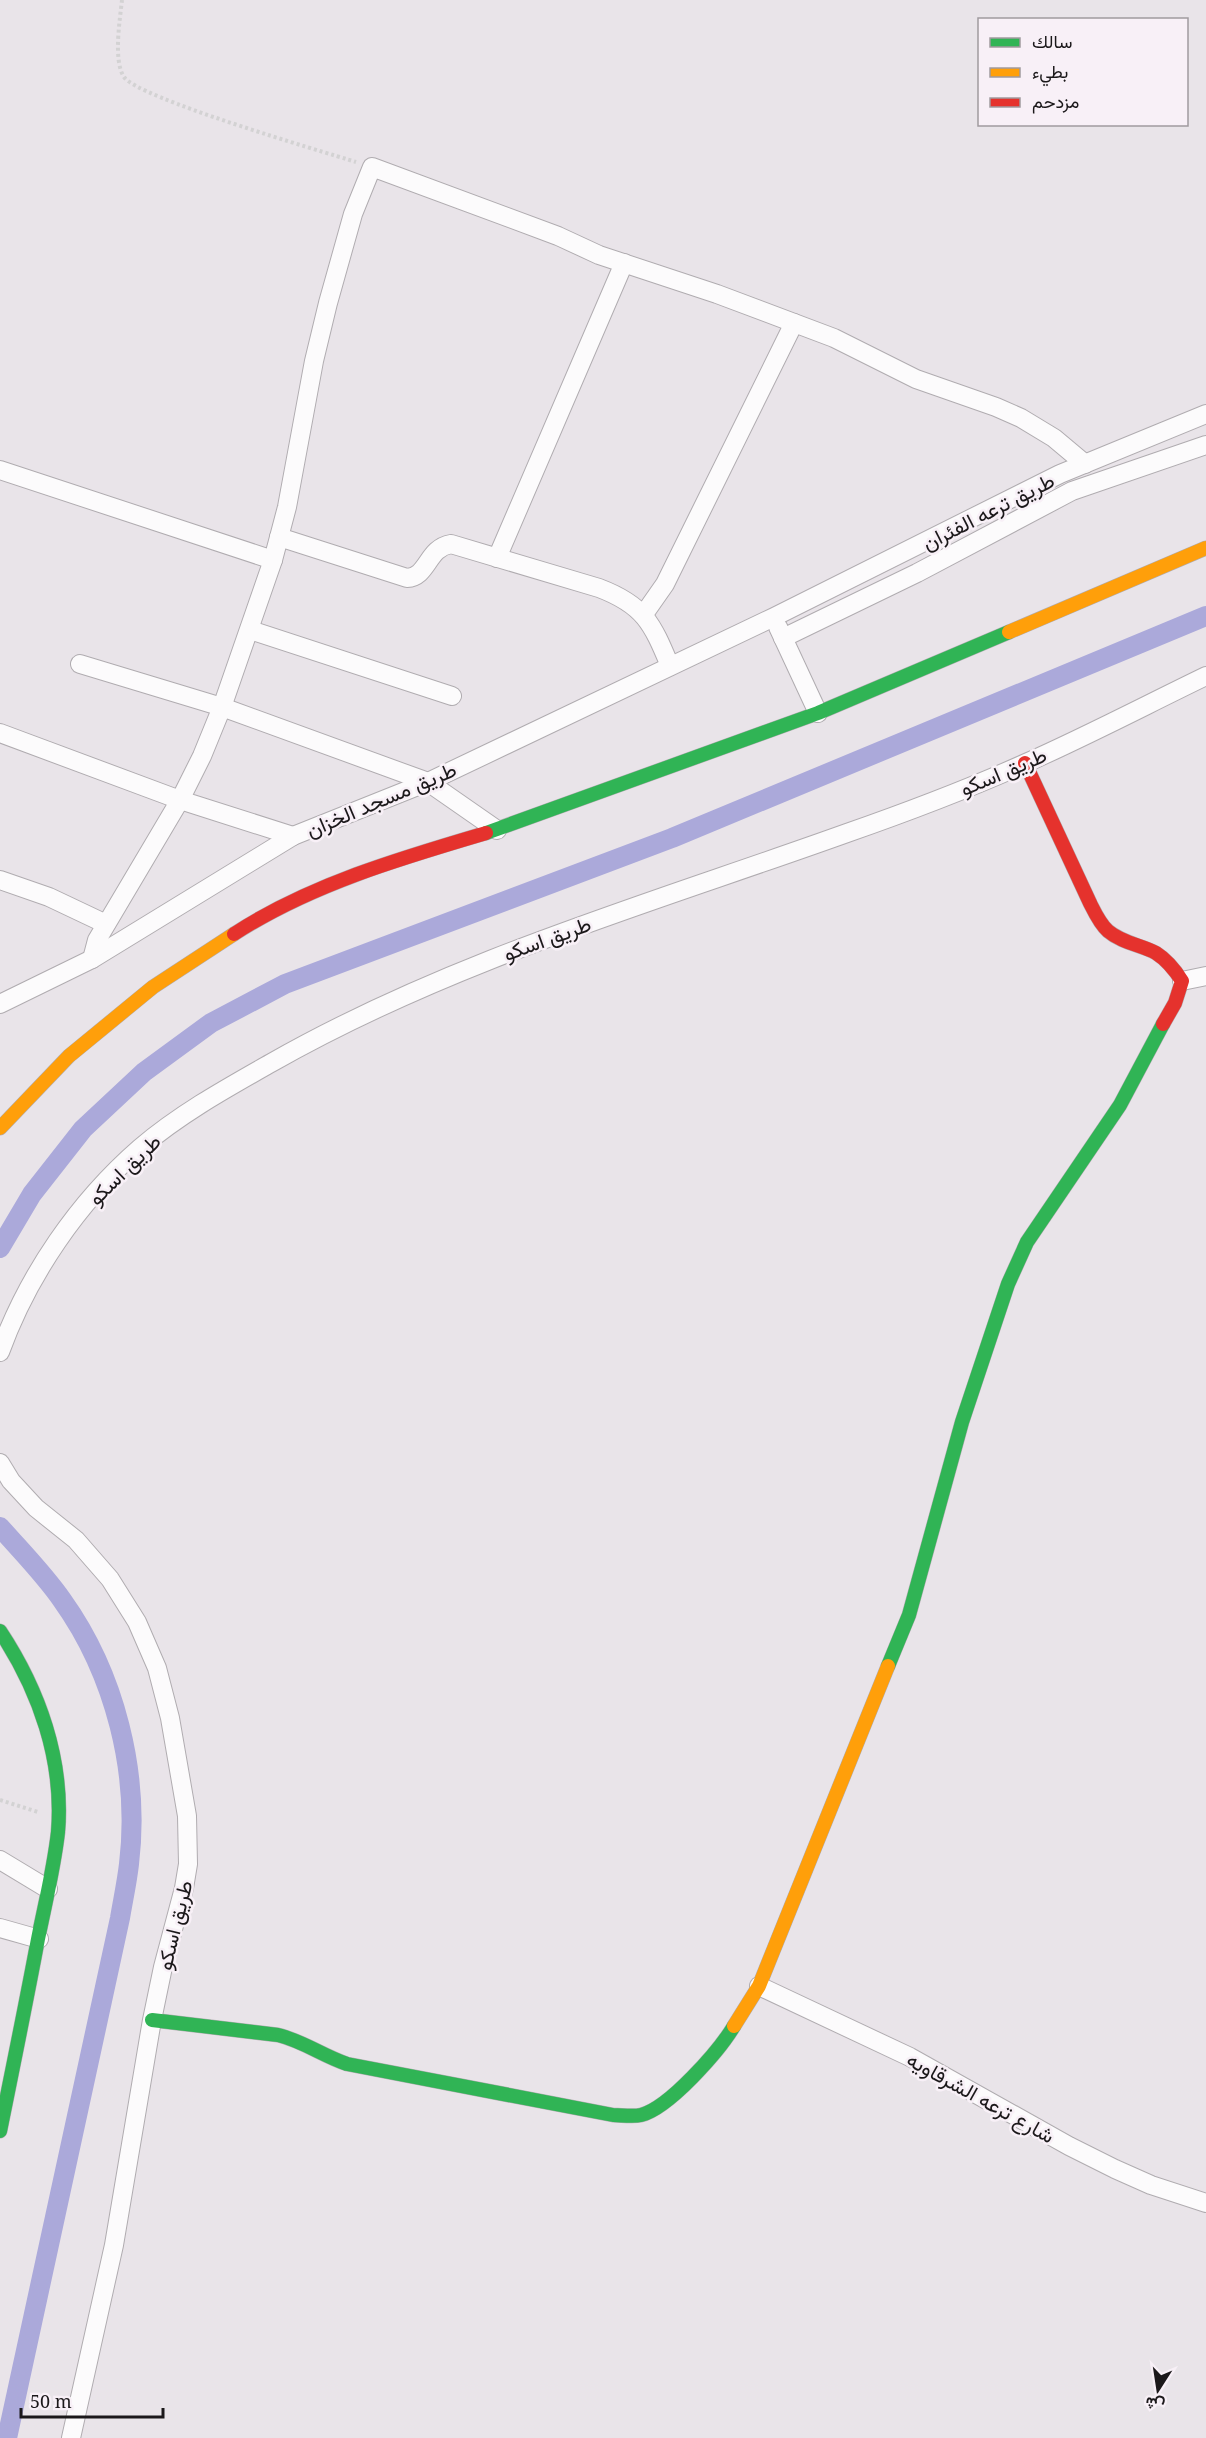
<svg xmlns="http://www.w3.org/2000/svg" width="1206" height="2438" viewBox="0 0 1206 2438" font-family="'Noto Serif',Vazirmatn,serif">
	<rect width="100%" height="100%" fill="#e9e4e9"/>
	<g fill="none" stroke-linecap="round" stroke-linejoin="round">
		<g stroke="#aba9da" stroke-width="20">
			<polyline points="0,1248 32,1194 83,1129 144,1072 211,1023 285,984 672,838 1206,616"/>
			<path d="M0 1527C21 1551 44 1574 62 1600 115 1674 140 1773 129 1864 127 1882 123 1900 120 1918L7 2438"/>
		</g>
		<defs>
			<g id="street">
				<polyline points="0,470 273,560"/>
				<path d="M279 537 407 578C428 577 427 548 451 544L599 588C644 605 652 623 670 666"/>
				<polyline points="497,558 624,263"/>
				<polyline points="644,614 665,584 794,323"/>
				<polyline points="778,627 818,713"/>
				<polyline points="250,630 452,696"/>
				<polyline points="783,638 917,573 1072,491 1206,445"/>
				<polyline points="80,664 222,707 428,782 497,830"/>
				<polyline points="0,733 180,800 97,940 92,959"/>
				<polyline points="293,836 180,800 202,756 222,707 273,560 287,507 314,361 328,303 353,214 372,167 558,236 599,255 717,294 834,338 916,379 996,407 1021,418 1054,438 1085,464"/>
				<polyline points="0,880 49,897 106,924"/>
				<polyline points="1182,981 1206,976"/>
				<polyline points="0,1004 92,959 293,836 428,782 774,617 1060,474 1206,414"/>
				<path d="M0 1352C28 1275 78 1202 140 1148 180 1114 225 1089 271 1063 452 960 652 903 847 833 907 812 968 789 1026 763 1087 736 1146 705 1206 676"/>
				<polyline points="0,1463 11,1481 36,1508 76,1540 110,1579 137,1622 157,1668 170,1718 187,1816 188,1864 184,1888 163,1967 152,2020 114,2245 71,2438"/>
				<polyline points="0,1860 48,1889"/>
				<polyline points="0,1928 39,1939"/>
				<polyline points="759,1986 910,2057 1069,2146 1115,2169 1151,2185 1206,2203"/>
			</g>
			<g id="fast">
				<polyline points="486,833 818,713 1009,632"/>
				<path d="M0 1631C39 1690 64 1760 58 1832 54 1868 45 1904 38 1939 26 2003 13 2067 0 2131"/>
				<polyline points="888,1666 909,1615 962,1422 1008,1284 1027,1242 1120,1105 1163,1024"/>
				<path d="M152 2020 278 2035C303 2041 323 2056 347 2064L613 2115C621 2115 633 2117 641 2115 669 2108 719 2051 734 2026"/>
			</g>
			<g id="slow">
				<polyline points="1009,632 1206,548"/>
				<polyline points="0,1128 69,1056 153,987 234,934"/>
				<polyline points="734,2026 759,1986 888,1666"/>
			</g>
			<g id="jam">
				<path d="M1025 763 1090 903C1095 913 1100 924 1108 931 1122 943 1141 945 1156 953 1167 960 1175 970 1182 981L1175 1003 1163 1024"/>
				<path d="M234 934C309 885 401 858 486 833"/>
			</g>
		</defs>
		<use href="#street" stroke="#b0acb0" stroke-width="20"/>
		<use href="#fast" stroke="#b0acb0" stroke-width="15"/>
		<use href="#slow" stroke="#b0acb0" stroke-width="15"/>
		<use href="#jam" stroke="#b0acb0" stroke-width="15"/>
		<g stroke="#d3d2d3" stroke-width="4" stroke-dasharray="3 3" stroke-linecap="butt">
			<path d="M122 0C120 19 113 61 124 77 138 98 321 151 356 162"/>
			<polyline points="0,1800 38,1812"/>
		</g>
		<use href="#street" stroke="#fcfbfc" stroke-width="18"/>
		<use href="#fast" stroke="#30b455" stroke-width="14"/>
		<use href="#slow" stroke="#ff9f0a" stroke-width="14"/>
		<use href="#jam" stroke="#e5322d" stroke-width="14"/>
	</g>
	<g text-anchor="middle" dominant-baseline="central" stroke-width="5" stroke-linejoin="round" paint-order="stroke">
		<g font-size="21" fill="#1b181a" stroke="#f8f0f7">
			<text transform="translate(988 511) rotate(-27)">طريق ترعه الفئران</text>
			<text transform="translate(1003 771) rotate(-23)">طريق اسكو</text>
			<text transform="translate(381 799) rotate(-23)">طريق مسجد الخزان</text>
			<text transform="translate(547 938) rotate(-20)">طريق اسكو</text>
			<text transform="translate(124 1169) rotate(-44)">طريق اسكو</text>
			<text transform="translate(174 1925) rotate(-76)">طريق اسكو</text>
			<text transform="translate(981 2097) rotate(29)">شارع ترعه الشرقاويه</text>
		</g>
	</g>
	<rect x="978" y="18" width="210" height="108" fill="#f8f0f7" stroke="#a09a9f" stroke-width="1.5"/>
	<rect x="990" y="38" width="30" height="9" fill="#30b455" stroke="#a09a9f" stroke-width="1.5"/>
	<text x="1032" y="48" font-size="18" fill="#1b181a">سالك</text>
	<rect x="990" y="68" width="30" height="9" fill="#ff9f0a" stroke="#a09a9f" stroke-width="1.5"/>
	<text x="1032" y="78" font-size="18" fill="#1b181a">بطيء</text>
	<rect x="990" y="98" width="30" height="9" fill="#e5322d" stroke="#a09a9f" stroke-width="1.5"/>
	<text x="1032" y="108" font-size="18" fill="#1b181a">مزدحم</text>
	<g transform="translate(1158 2390) rotate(192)" stroke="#f8f0f7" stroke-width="4.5" paint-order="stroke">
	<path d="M0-4.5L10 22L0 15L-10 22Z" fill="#1b181a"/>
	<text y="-9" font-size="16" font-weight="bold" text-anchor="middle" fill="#1b181a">ش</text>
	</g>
	<path d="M21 2408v9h142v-9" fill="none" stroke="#1b181a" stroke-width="3"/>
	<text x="30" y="2408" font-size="18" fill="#1b181a" stroke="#f8f0f7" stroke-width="4.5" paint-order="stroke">50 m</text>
</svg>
